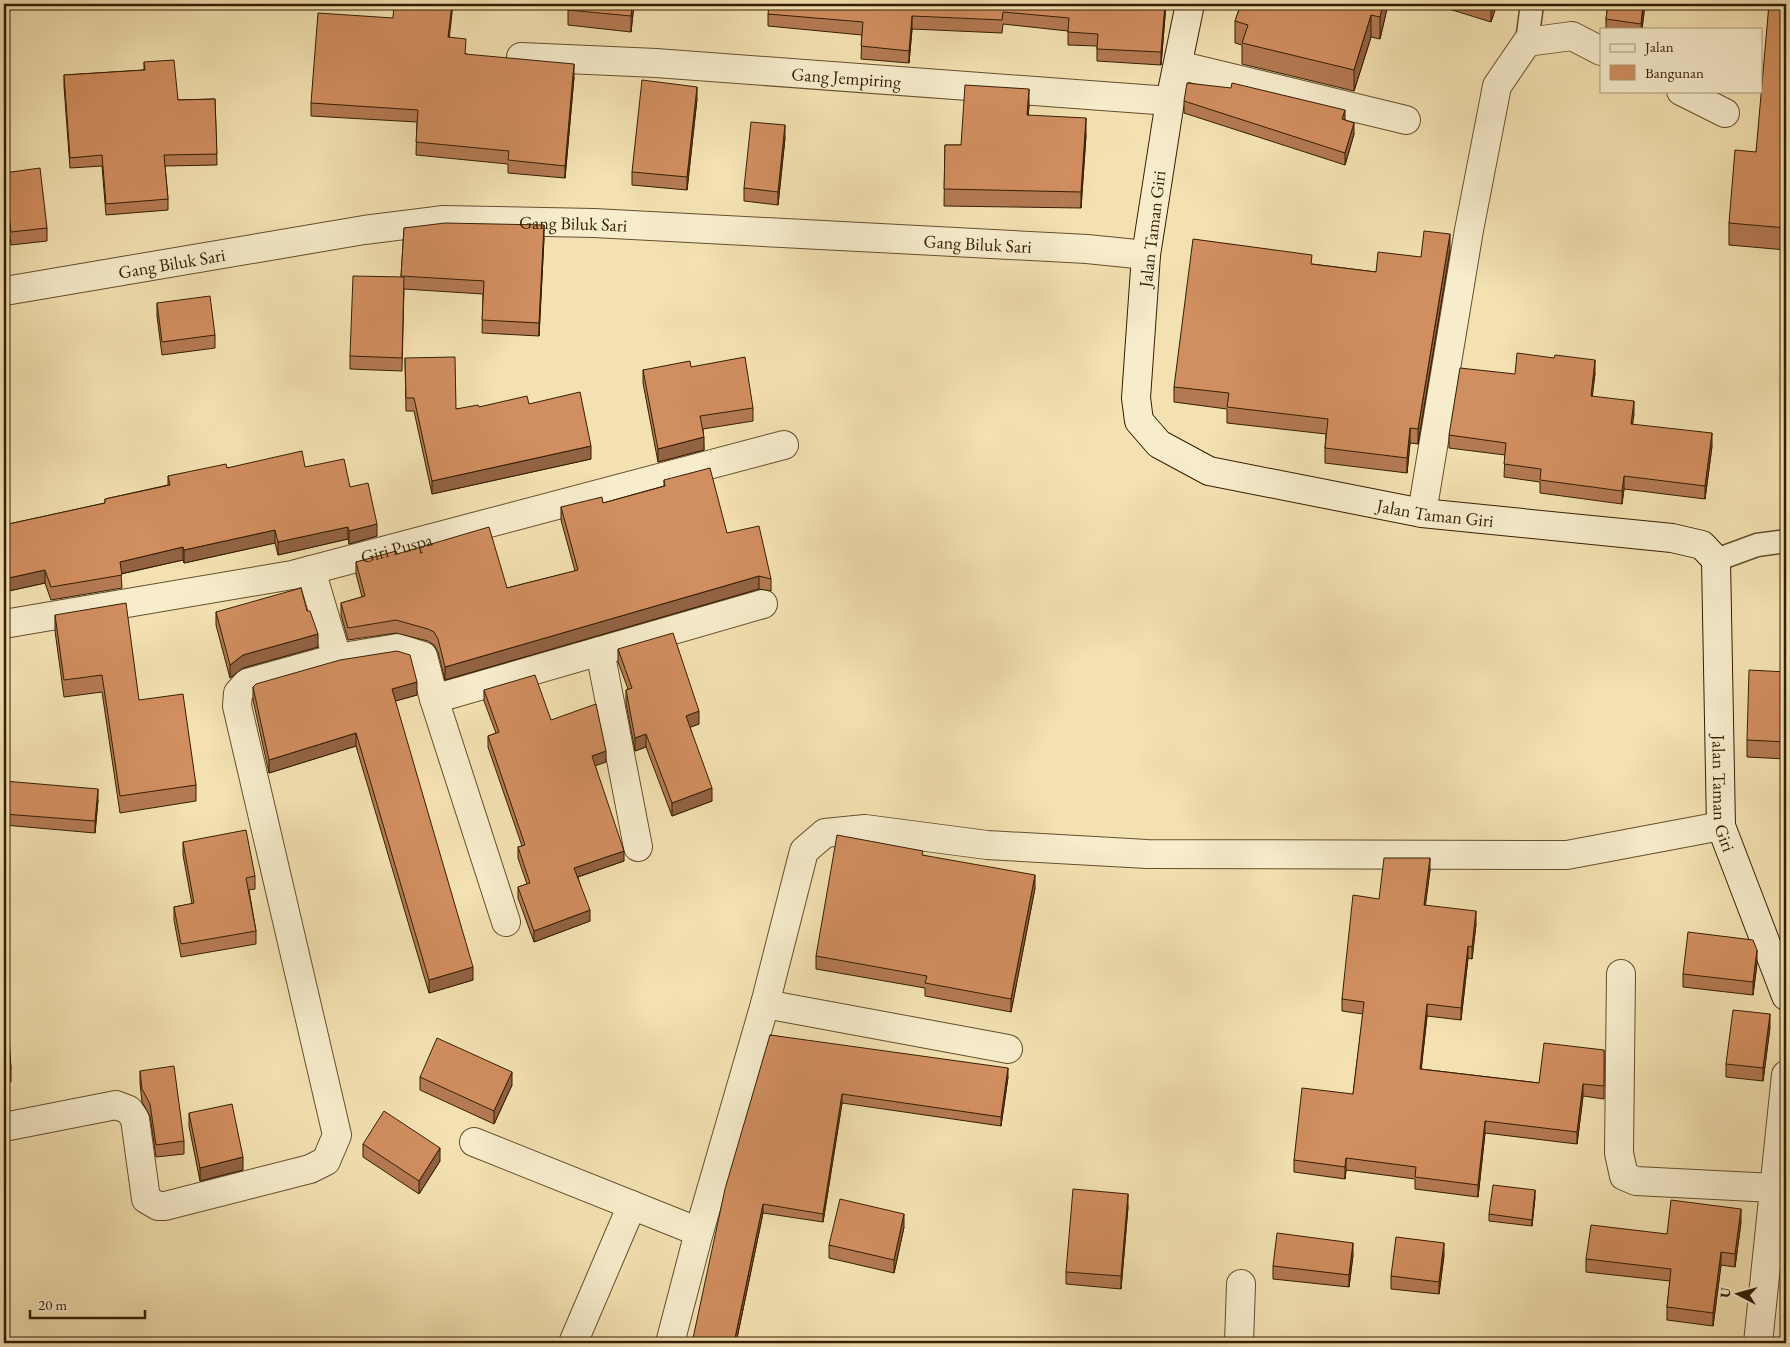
<svg xmlns="http://www.w3.org/2000/svg" width="1790" height="1347" viewBox="0 0 1790 1347" font-family="'EB Garamond',serif">
	<rect width="100%" height="100%" fill="#f3e1b1"/>
	<filter id="stains"><feTurbulence type="fractalNoise" baseFrequency=".004" numOctaves="4"/><feColorMatrix values="0 0 0 0 .2 0 0 0 0 .09 0 0 0 0 .02 0 0 0 .5 -.17"/></filter>
	<radialGradient id="worn" r=".72"><stop offset=".6" stop-color="#630" stop-opacity="0"/><stop offset="1" stop-color="#630" stop-opacity=".3"/></radialGradient>
	<g fill="none" stroke-linecap="round" stroke-linejoin="round">
		<defs>
			<g id="lane">
				<polyline points="1527,42 1532,4"/>
				<polyline points="1716,560 1757,545 1786,541"/>
			</g>
			<g id="street">
				<path id="s1" d="M521 57 656 63 1170 101"/>
				<polyline points="1178,65 1406,120"/>
				<polyline points="1681,91 1725,113"/>
				<path id="s2" d="M5 291 364 230 444 220 594 223 1087 249 1146 255"/>
				<polyline points="1422,513 1469,230 1497,86 1527,42 1572,36 1601,51"/>
				<polyline points="311,570 337,658"/>
				<path id="s3" d="M4 624 292 575 784 445"/>
				<polyline points="600,651 638,847"/>
				<polyline points="434,699 763,604"/>
				<polyline points="1621,974 1619,1153 1624,1176 1636,1181 1774,1188"/>
				<polyline points="765,1004 1008,1049"/>
				<polyline points="4,1127 116,1105 129,1110 135,1119 146,1199 158,1206 165,1206 310,1169 326,1161 337,1135 237,706 238,693 247,683 337,658 398,648 423,656 434,699 506,922"/>
				<polyline points="474,1142 699,1232"/>
				<polyline points="573,1343 632,1205"/>
				<polyline points="670,1343 699,1232 765,1004 804,851 825,833 865,829 987,845 1147,854 1567,855 1721,826"/>
				<polyline points="1239,1343 1241,1284"/>
				<polyline points="1758,1343 1786,1075"/>
			</g>
			<g id="secondary">
				<path id="s4" d="M1190 4 1170 101 1146 255 1136 398 1139 421 1159 444 1209 471 1422 513 1672 538 1702 545 1716 560 1721 826 1786 996"/>
			</g>
		</defs>
		<use href="#lane" stroke="#644f2d" stroke-width="25"/>
		<use href="#street" stroke="#644f2d" stroke-width="30"/>
		<use href="#secondary" stroke="#351e01" stroke-width="30"/>
		<use href="#lane" stroke="#f7eccc" stroke-width="22"/>
		<use href="#street" stroke="#f7eccc" stroke-width="28"/>
		<use href="#secondary" stroke="#f7eccc" stroke-width="28"/>
	</g>
	<g fill="#b47a53" stroke="#351e01">
		<polygon points="634,4 631,32 568,25 568,10"/>
		<polygon points="1166,4 1161,65 1097,61 1097,46 1068,45 1068,31 1003,24 1002,33 912,29 909,63 861,59 862,35 768,26 768,14"/>
		<polygon points="1241,4 1388,4 1380,39 1371,37 1354,91 1242,64 1242,45 1235,43 1235,21"/>
		<polygon points="1433,4 1497,4 1491,22"/>
		<polygon points="1608,4 1645,4 1642,29 1606,29 1606,19"/>
		<polygon points="1786,4 1786,250 1729,245 1729,223 1756,152"/>
		<polygon points="449,38 466,54 574,77 565,178 508,173 508,164 416,155 417,122 311,116 311,103"/>
		<polygon points="144,62 178,100 215,99 217,165 165,166 168,199 168,210 106,215 102,166 70,168 64,86 64,75 144,70"/>
		<polygon points="697,99 687,190 632,185 632,172"/>
		<polygon points="1184,101 1345,119 1354,134 1345,165 1184,113"/>
		<polygon points="1029,106 1028,115 1086,135 1081,208 944,206 945,145 961,145"/>
		<polygon points="785,138 778,205 744,201 744,188"/>
		<polygon points="4,173 47,228 47,241 11,245 4,186"/>
		<polygon points="404,228 544,238 539,336 482,333 483,294 404,289 402,371 350,369 350,356 401,277"/>
		<polygon points="1450,250 1418,444 1410,443 1407,473 1325,463 1325,448 1326,434 1227,423 1227,409 1174,402 1174,387 1312,264 1376,272 1421,257"/>
		<polygon points="157,303 215,335 215,348 162,355 157,316"/>
		<polygon points="405,358 456,409 529,404 591,459 432,494 414,411 406,411"/>
		<polygon points="691,367 753,408 753,421 703,429 704,450 658,462 643,383 643,370"/>
		<polygon points="1595,373 1592,396 1634,414 1632,424 1712,446 1705,499 1624,489 1622,504 1540,493 1540,482 1504,477 1505,455 1449,448 1449,435 1515,374"/>
		<polygon points="305,467 350,487 377,536 349,544 348,539 278,555 275,543 184,563 183,560 121,574 122,588 51,600 45,583 4,592 4,525 105,503 105,499 168,485 168,476 227,468"/>
		<polygon points="664,480 727,533 771,579 771,591 759,589 445,680 438,652 434,645 428,641 396,633 348,640 341,615 341,603 362,597 356,574 356,562 397,554 507,588 575,571 561,520 561,507 603,503 664,486"/>
		<polygon points="307,611 318,647 243,668 230,678 216,625 216,612"/>
		<polygon points="55,615 139,700 196,785 196,801 120,813 102,692 64,697 55,631"/>
		<polygon points="618,649 699,724 690,727 712,801 672,816 646,747 635,751 626,703 626,690 628,689 618,662"/>
		<polygon points="1786,672 1786,759 1747,757 1747,740"/>
		<polygon points="253,687 417,695 395,701 473,980 429,993 356,746 269,773 253,700"/>
		<polygon points="484,690 551,720 606,762 595,765 624,861 578,877 590,921 534,942 518,898 518,887 527,884 518,858 518,847 522,846 488,747 488,736 496,733 484,701"/>
		<polygon points="4,781 98,800 95,833 4,825"/>
		<polygon points="183,842 255,876 255,889 249,890 256,931 256,944 181,957 174,920 174,907 192,904 183,855"/>
		<polygon points="923,855 1035,888 1011,1012 925,996 925,988 816,969 816,956"/>
		<polygon points="1430,870 1425,905 1476,924 1472,959 1468,958 1461,1020 1427,1016 1421,1069 1539,1083 1604,1050 1604,1099 1583,1096 1577,1144 1485,1133 1478,1197 1415,1189 1415,1179 1346,1170 1345,1179 1294,1172 1294,1160 1353,1094 1363,1014 1342,1011 1342,999 1379,899"/>
		<polygon points="1757,963 1753,995 1683,987 1683,974"/>
		<polygon points="4,986 11,1069 11,1082 4,1083"/>
		<polygon points="1770,1027 1763,1081 1726,1077 1726,1064"/>
		<polygon points="770,1035 1008,1077 1001,1126 842,1103 823,1222 763,1213 736,1343"/>
		<polygon points="140,1071 184,1141 184,1154 156,1157 150,1116 142,1102 140,1083"/>
		<polygon points="420,1077 512,1085 494,1124 420,1090"/>
		<polygon points="189,1113 243,1170 200,1181 189,1126"/>
		<polygon points="363,1144 440,1161 419,1194 363,1157"/>
		<polygon points="1535,1197 1532,1226 1489,1221 1489,1214"/>
		<polygon points="1128,1207 1121,1289 1066,1284 1066,1272"/>
		<polygon points="1741,1222 1735,1267 1721,1265 1713,1326 1667,1320 1667,1307 1670,1281 1586,1272 1586,1259 1667,1234"/>
		<polygon points="904,1227 894,1273 829,1258 829,1245"/>
		<polygon points="1353,1255 1349,1287 1273,1279 1273,1266"/>
		<polygon points="1444,1255 1439,1294 1391,1289 1391,1276"/>
	</g>
	<g fill="#926343" stroke="#351e01">
		<polygon points="452,4 453,4 448,50 448,37"/>
		<polygon points="632,4 634,4 631,32 631,16"/>
		<polygon points="1165,4 1166,4 1161,65 1161,52"/>
		<polygon points="1383,4 1388,4 1380,39 1380,17"/>
		<polygon points="1491,4 1497,4 1491,22"/>
		<polygon points="1643,4 1645,4 1642,29 1641,29"/>
		<polygon points="1371,15 1371,37 1354,91 1354,70"/>
		<polygon points="912,16 912,29 909,63 909,51"/>
		<polygon points="574,64 574,77 565,178 565,166"/>
		<polygon points="697,87 697,99 687,190 687,177"/>
		<polygon points="1029,89 1029,106 1027,131 1027,115"/>
		<polygon points="1345,110 1345,121 1342,119"/>
		<polygon points="1086,118 1086,135 1081,208 1081,192"/>
		<polygon points="1354,123 1354,134 1345,165 1345,153"/>
		<polygon points="785,125 785,138 778,205 778,192"/>
		<polygon points="544,225 544,238 539,336 539,323"/>
		<polygon points="1450,234 1450,250 1418,444 1418,429"/>
		<polygon points="1595,360 1595,373 1591,408 1591,396"/>
		<polygon points="1634,401 1634,414 1631,437 1631,424"/>
		<polygon points="1410,428 1410,443 1407,473 1407,458"/>
		<polygon points="1712,433 1712,446 1705,499 1705,486"/>
		<polygon points="704,437 704,450 658,462 658,449"/>
		<polygon points="591,446 591,459 432,494 432,481"/>
		<polygon points="1624,476 1624,489 1622,504 1622,491"/>
		<polygon points="377,524 377,536 349,544 349,531"/>
		<polygon points="348,527 348,539 278,555 278,542"/>
		<polygon points="275,530 275,543 184,563 184,550"/>
		<polygon points="183,547 183,560 120,574 120,562"/>
		<polygon points="45,570 45,583 4,592 4,579"/>
		<polygon points="759,576 759,589 445,680 445,667"/>
		<polygon points="318,634 318,647 243,668 230,678 230,665 243,655"/>
		<polygon points="417,682 417,695 392,702 392,689"/>
		<polygon points="699,711 699,724 686,729 686,716"/>
		<polygon points="356,733 356,746 269,773 269,760"/>
		<polygon points="646,734 646,747 635,751 635,738"/>
		<polygon points="606,751 606,762 592,767 592,756"/>
		<polygon points="712,788 712,801 672,816 672,803"/>
		<polygon points="98,789 98,800 95,833 95,821"/>
		<polygon points="624,851 624,861 574,878 574,868"/>
		<polygon points="1430,858 1430,870 1424,917 1424,905"/>
		<polygon points="1035,875 1035,888 1011,1012 1011,999"/>
		<polygon points="590,910 590,921 534,942 534,931"/>
		<polygon points="1476,911 1476,924 1472,959 1472,947"/>
		<polygon points="1468,946 1468,958 1461,1020 1461,1008"/>
		<polygon points="1757,950 1757,963 1753,995 1753,982"/>
		<polygon points="473,967 473,980 429,993 429,980"/>
		<polygon points="1427,1004 1427,1016 1420,1081 1420,1069"/>
		<polygon points="1770,1014 1770,1027 1763,1081 1763,1068"/>
		<polygon points="1008,1068 1008,1077 1001,1126 1001,1117"/>
		<polygon points="512,1072 512,1085 494,1124 494,1111"/>
		<polygon points="1583,1084 1583,1096 1577,1144 1577,1132"/>
		<polygon points="842,1094 842,1103 823,1222 823,1214"/>
		<polygon points="1485,1121 1485,1133 1478,1197 1478,1185"/>
		<polygon points="440,1148 440,1161 419,1194 419,1181"/>
		<polygon points="243,1157 243,1170 200,1181 200,1168"/>
		<polygon points="1346,1158 1346,1170 1345,1179 1345,1167"/>
		<polygon points="1535,1190 1535,1197 1532,1226 1532,1220"/>
		<polygon points="1128,1194 1128,1207 1121,1289 1121,1276"/>
		<polygon points="763,1204 763,1213 736,1343 734,1343"/>
		<polygon points="1741,1209 1741,1222 1735,1267 1735,1254"/>
		<polygon points="904,1214 904,1227 894,1273 894,1260"/>
		<polygon points="1353,1243 1353,1255 1349,1287 1349,1275"/>
		<polygon points="1444,1243 1444,1255 1439,1294 1439,1282"/>
		<polygon points="1721,1252 1721,1265 1713,1326 1713,1313"/>
	</g>
	<g fill="#d18e60" stroke="#351e01">
		<polygon points="394,4 452,4 448,37 466,39 465,54 574,64 565,166 508,160 509,151 416,142 418,110 311,103 318,13 393,18"/>
		<polygon points="569,4 632,4 631,16 568,10"/>
		<polygon points="769,4 1165,4 1161,52 1097,49 1098,34 1068,32 1069,18 1003,12 1002,20 912,16 909,51 861,46 863,22 768,14"/>
		<polygon points="1241,4 1383,4 1380,17 1371,15 1354,70 1242,43 1248,25 1235,21"/>
		<polygon points="1608,4 1643,4 1641,24 1606,19"/>
		<polygon points="1769,4 1786,4 1786,228 1729,223 1735,150 1756,152"/>
		<polygon points="174,60 178,100 215,99 217,154 164,155 168,199 106,204 102,155 70,158 64,75 145,70 144,62"/>
		<polygon points="642,80 697,87 687,177 632,172"/>
		<polygon points="1187,83 1231,88 1232,83 1345,110 1342,119 1354,123 1345,153 1184,101"/>
		<polygon points="965,85 1029,89 1027,115 1086,118 1081,192 944,189 945,145 961,145"/>
		<polygon points="751,122 785,125 778,192 744,188"/>
		<polygon points="40,168 47,228 11,232 4,173"/>
		<polygon points="445,223 544,225 539,323 482,320 484,281 401,276 404,228"/>
		<polygon points="1424,231 1450,234 1418,429 1410,428 1407,458 1325,448 1328,419 1227,407 1229,393 1174,387 1193,239 1312,255 1311,264 1376,272 1378,252 1421,257"/>
		<polygon points="353,276 404,277 402,358 350,356"/>
		<polygon points="210,296 215,335 162,342 157,303"/>
		<polygon points="1517,353 1554,358 1555,355 1595,360 1591,396 1634,401 1631,424 1712,433 1705,486 1624,476 1622,491 1540,480 1541,469 1504,464 1506,443 1449,435 1460,368 1515,374"/>
		<polygon points="455,357 456,409 478,405 479,407 527,396 529,404 580,392 591,446 432,481 414,398 406,398 405,358"/>
		<polygon points="745,357 753,408 700,416 704,437 658,449 643,370 690,361 691,367"/>
		<polygon points="302,451 305,467 344,459 350,487 368,483 377,524 349,531 348,527 278,542 275,530 184,550 183,547 120,562 122,575 51,587 45,570 4,579 4,525 105,503 105,499 170,485 168,476 226,464 227,468"/>
		<polygon points="710,468 727,533 759,526 771,579 759,576 445,667 438,639 434,632 428,629 396,620 348,628 341,603 365,596 356,562 396,551 397,554 489,527 507,588 578,570 561,507 602,497 603,503 665,486 664,480"/>
		<polygon points="301,588 307,611 310,611 318,634 243,655 230,665 216,612"/>
		<polygon points="126,603 139,700 183,694 196,785 120,796 102,675 64,680 55,615"/>
		<polygon points="673,633 699,711 686,716 712,788 672,803 646,734 635,738 626,690 632,688 618,649"/>
		<polygon points="397,651 410,655 417,682 392,689 473,967 429,980 356,733 269,760 253,687 256,684 340,660"/>
		<polygon points="1749,670 1786,672 1786,742 1747,740"/>
		<polygon points="535,675 551,720 596,704 606,751 592,756 624,851 574,868 590,910 534,931 518,887 530,883 518,847 525,845 488,736 499,732 484,690"/>
		<polygon points="4,781 98,789 95,821 4,814"/>
		<polygon points="246,830 255,876 246,878 256,931 181,944 174,907 194,903 183,842"/>
		<polygon points="837,835 923,851 922,855 1035,875 1011,999 925,983 927,976 816,956"/>
		<polygon points="1384,858 1430,858 1424,905 1476,911 1472,947 1468,946 1461,1008 1427,1004 1420,1069 1539,1083 1544,1043 1604,1050 1604,1086 1583,1084 1577,1132 1485,1121 1478,1185 1415,1177 1416,1167 1346,1158 1345,1167 1294,1160 1302,1088 1353,1094 1364,1002 1342,999 1353,895 1379,899"/>
		<polygon points="1688,932 1753,940 1757,950 1753,982 1683,974"/>
		<polygon points="4,986 6,986 11,1069 4,1070"/>
		<polygon points="1733,1010 1770,1014 1763,1068 1726,1064"/>
		<polygon points="770,1035 1008,1068 1001,1117 842,1094 823,1214 763,1204 734,1343 692,1343 725,1189"/>
		<polygon points="437,1038 512,1072 494,1111 420,1077"/>
		<polygon points="174,1066 184,1141 156,1145 150,1104 142,1089 140,1071"/>
		<polygon points="232,1104 243,1157 200,1168 189,1113"/>
		<polygon points="384,1111 440,1148 419,1181 363,1144"/>
		<polygon points="1493,1185 1535,1190 1532,1220 1489,1214"/>
		<polygon points="1073,1189 1128,1194 1121,1276 1066,1272"/>
		<polygon points="840,1199 904,1214 894,1260 829,1245"/>
		<polygon points="1671,1200 1741,1209 1735,1254 1721,1252 1713,1313 1667,1307 1671,1269 1586,1259 1591,1225 1667,1234"/>
		<polygon points="1277,1233 1353,1243 1349,1275 1273,1266"/>
		<polygon points="1396,1237 1444,1243 1439,1282 1391,1276"/>
	</g>
	<g text-anchor="middle" dominant-baseline="central" stroke-width="4" stroke-linejoin="round" paint-order="stroke">
		<g font-size="18" fill="#351e01" stroke="#f7eccc">
			<text stroke="none"><textPath href="#s1" startOffset="326">Gang Jempiring</textPath></text>
			<text stroke="none"><textPath href="#s2" startOffset="574">Gang Biluk Sari</textPath></text>
			<text transform="translate(1152 229) rotate(-83)">Jalan Taman Giri</text>
			<text stroke="none"><textPath href="#s2" startOffset="979">Gang Biluk Sari</textPath></text>
			<text stroke="none"><textPath href="#s2" startOffset="169">Gang Biluk Sari</textPath></text>
			<text stroke="none"><textPath href="#s4" startOffset="739">Jalan Taman Giri</textPath></text>
			<text stroke="none"><textPath href="#s3" startOffset="400">Giri Puspa</textPath></text>
			<text stroke="none"><textPath href="#s4" startOffset="1262">Jalan Taman Giri</textPath></text>
		</g>
	</g>
	<rect width="1790" height="1347" fill="none" stroke="#f3e1b1" stroke-width="20"/>
	<rect x="5" y="5" width="1780" height="1337" fill="none" stroke="#351e01" stroke-width="2.5"/>
	<rect x="10" y="10" width="1770" height="1327" fill="none" stroke="#351e01"/>
	<rect x="1600" y="28" width="162" height="65" fill="#f7eccc" stroke="#a99a7b"/>
	<rect x="1610" y="44" width="25" height="8" fill="#f7eccc" stroke="#a99a7b"/>
	<text x="1645" y="52" font-size="15" fill="#351e01">Jalan</text>
	<rect x="1610" y="65" width="25" height="15" fill="#d18e60" stroke="#a99a7b"/>
	<text x="1645" y="78" font-size="15" fill="#351e01">Bangunan</text>
	<g transform="translate(1738 1294) rotate(276)" stroke="#f7eccc" stroke-width="4" paint-order="stroke">
	<path d="M0-4L9 19L0 12L-9 19Z" fill="#351e01"/>
	<text y="-8" font-size="14" font-weight="bold" text-anchor="middle" fill="#351e01">U</text>
	</g>
	<path d="M30 1310v8h115v-8" fill="none" stroke="#351e01" stroke-width="2.5"/>
	<text x="38" y="1310" font-size="15" fill="#351e01" stroke="#f7eccc" stroke-width="4" paint-order="stroke">20 m</text>
	<rect width="100%" height="100%" filter="url(#stains)"/>
	<rect width="100%" height="100%" fill="url(#worn)"/>
</svg>
